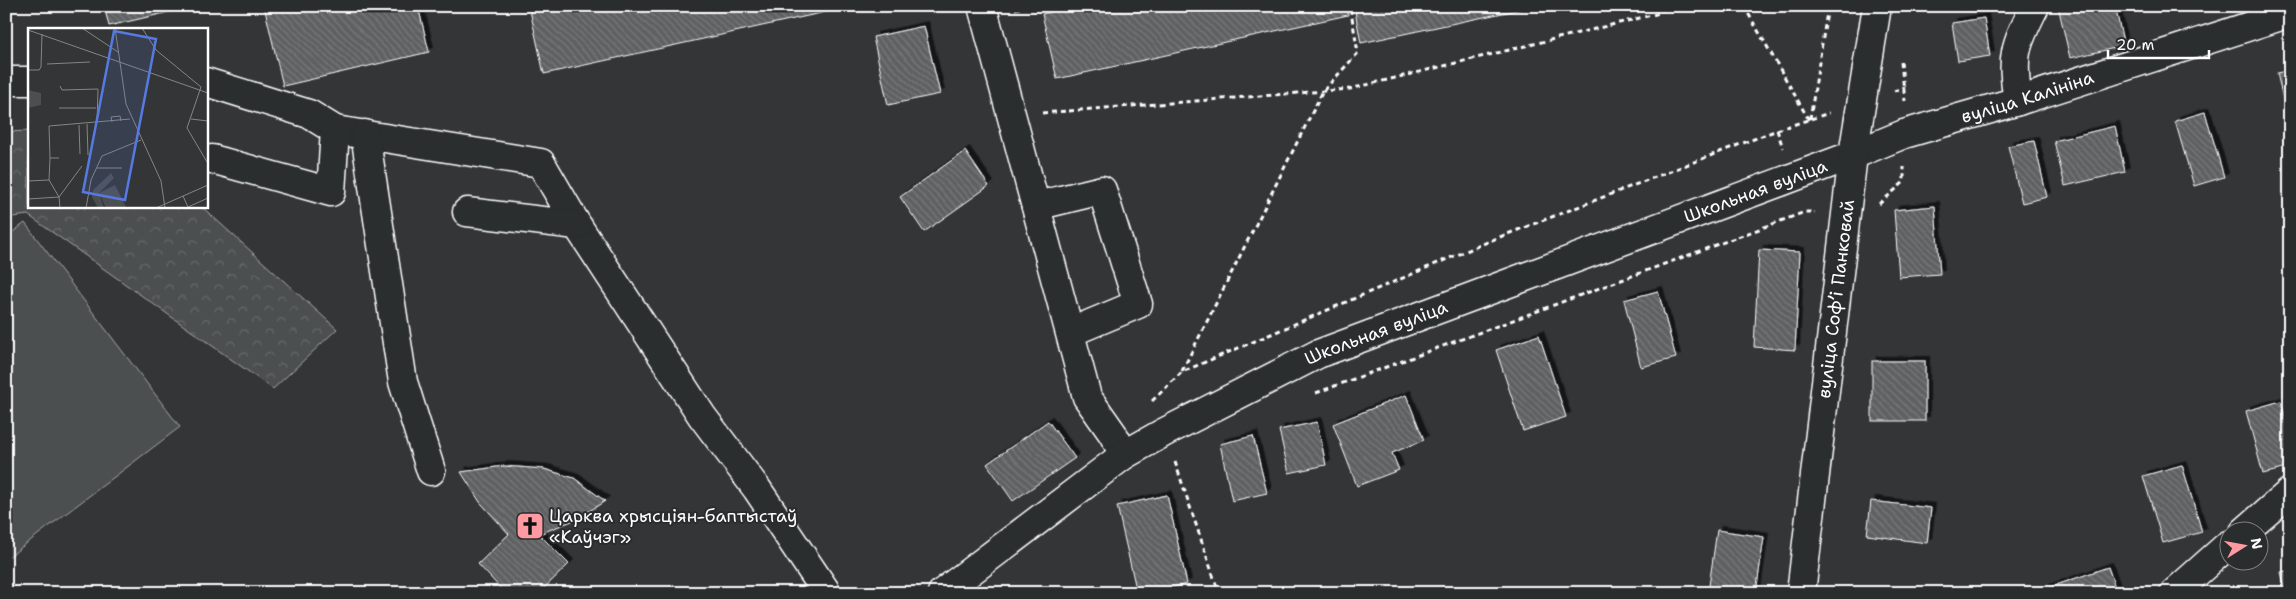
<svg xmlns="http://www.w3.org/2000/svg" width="2296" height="599" viewBox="0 0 2296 599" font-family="'Shantell Sans',sans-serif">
	<defs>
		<pattern id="forest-crowns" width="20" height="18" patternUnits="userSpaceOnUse" patternTransform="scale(1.25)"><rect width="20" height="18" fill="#4c4f50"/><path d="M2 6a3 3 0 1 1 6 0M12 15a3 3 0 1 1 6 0" fill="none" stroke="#67696a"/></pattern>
		<pattern id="building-back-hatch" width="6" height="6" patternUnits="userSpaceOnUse" patternTransform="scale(1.25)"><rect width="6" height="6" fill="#5f6162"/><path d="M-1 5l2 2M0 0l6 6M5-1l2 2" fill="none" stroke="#77797a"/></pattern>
		<filter id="shadow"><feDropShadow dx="4.5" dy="-4.5" stdDeviation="0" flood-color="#0009"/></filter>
	</defs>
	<rect width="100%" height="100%" fill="#333536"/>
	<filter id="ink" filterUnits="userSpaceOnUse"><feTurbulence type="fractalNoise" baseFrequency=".02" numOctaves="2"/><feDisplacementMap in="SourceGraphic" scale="10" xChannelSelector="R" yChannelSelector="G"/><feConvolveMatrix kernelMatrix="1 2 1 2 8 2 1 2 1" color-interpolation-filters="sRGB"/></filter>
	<g filter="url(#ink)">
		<polygon fill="url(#forest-crowns)" stroke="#a6a7a8" points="29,131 29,206 201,206 337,329 273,389 28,215 6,218 6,132"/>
		<polygon fill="#4c4f50" stroke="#a6a7a8" points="25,223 180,427 6,559 6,237"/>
		<g fill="url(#building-back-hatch)" stroke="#fff" filter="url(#shadow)">
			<polygon points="104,6 195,6 109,26"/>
			<polygon points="264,6 418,6 429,52 283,86"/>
			<polygon points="529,6 853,6 544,74"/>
			<polygon points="1076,6 1347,6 1348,15 1057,79 1042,14"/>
			<polygon points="1354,6 1536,6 1361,43"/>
			<polygon points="2058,6 2115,6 2124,46 2070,58"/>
			<polygon points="1984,18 1990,56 1958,61 1952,23"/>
			<polygon points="924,26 940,94 888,105 873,37"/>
			<polygon points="2290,70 2290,130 2277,73"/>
			<polygon points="2205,112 2224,177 2194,186 2175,121"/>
			<polygon points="2115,126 2125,172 2065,186 2054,141"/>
			<polygon points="2034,141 2047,197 2022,203 2008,146"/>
			<polygon points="965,151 989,186 924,232 900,197"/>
			<polygon points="1935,206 1940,274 1899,277 1894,210"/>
			<polygon points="1759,250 1800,252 1795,350 1754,347"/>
			<polygon points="1658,291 1676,358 1641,367 1624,300"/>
			<polygon points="1539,335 1566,417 1523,431 1496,350"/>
			<rect x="1872" y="361" width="53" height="60"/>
			<polygon points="1406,395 1424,440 1392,453 1399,470 1357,486 1333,424"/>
			<polygon points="2281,401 2290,434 2290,467 2263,474 2246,411"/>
			<polygon points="1048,421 1075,458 1013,501 987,464"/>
			<polygon points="1317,422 1326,465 1289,473 1279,430"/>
			<polygon points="1253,436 1267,493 1232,501 1220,444"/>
			<polygon points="2182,465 2202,532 2163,543 2143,476"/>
			<polygon points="504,466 544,469 574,478 605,501 577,519 539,534 569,564 539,593 505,593 478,564 509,534 480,502 461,472"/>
			<polygon points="1167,495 1187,584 1148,593 1137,593 1117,506"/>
			<polygon points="1871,501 1931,508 1927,543 1867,535"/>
			<polygon points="1717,530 1764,537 1756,593 1708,593"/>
			<polygon points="2108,567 2117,593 2043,593 2042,590"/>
			<polygon points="2290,570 2290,593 2286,593 2281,572"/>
		</g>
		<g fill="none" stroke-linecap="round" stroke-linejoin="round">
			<defs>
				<g id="minor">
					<polyline points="982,6 1087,397 1113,434 1124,455"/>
					<polyline points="6,81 29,81"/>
					<polyline points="206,82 309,114 335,130 541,163 577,225 702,416 757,489 827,593"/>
					<path d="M2018 101C2011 56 2014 47 2035 6"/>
					<polyline points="365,134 403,382 431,471"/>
					<polyline points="212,159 331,192 335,130"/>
					<polyline points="1036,206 1102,190 1138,304 1071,332"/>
					<polyline points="467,212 577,225"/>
					<polyline points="2244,532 2290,492"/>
					<path id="s1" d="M942 593 1124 455 1163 433 1318 354 1853 155 1904 134 2018 101 2290 13"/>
					<polyline points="2174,593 2228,545"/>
				</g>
				<polyline id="major" points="1801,593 1853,155 1877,6"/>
			</defs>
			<use href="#minor" stroke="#fff" stroke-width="31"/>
			<use href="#major" stroke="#fff" stroke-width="31"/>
			<g stroke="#fff" stroke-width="3" stroke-dasharray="5 4" stroke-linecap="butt">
				<polyline points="1655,6 1656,14"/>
				<polyline points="1744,6 1809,120"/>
				<polyline points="1015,9 1028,6"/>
				<polyline points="1901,62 1905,101"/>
				<polyline points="1894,91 1905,87"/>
				<polyline points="1042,113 1350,89 1656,14 1669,6"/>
				<polyline points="1810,119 1828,6"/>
				<polyline points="1777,130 1783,148"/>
				<polyline points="1879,204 1904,182 1904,167"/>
				<polyline points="1182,371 1323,91 1358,53 1350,6"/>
				<polyline points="1316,393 1805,212 1815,212"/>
				<polyline points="1152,401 1182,372 1492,240 1777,130 1829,113"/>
				<polyline points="1175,462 1219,593"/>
			</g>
			<use href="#minor" stroke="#2a2d2e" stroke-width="28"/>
			<use href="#major" stroke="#2a2d2e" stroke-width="28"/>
		</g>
	</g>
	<defs>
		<symbol id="church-square" viewBox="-11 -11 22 22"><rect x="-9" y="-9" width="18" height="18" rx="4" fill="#ff9aa2" stroke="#2a2d2e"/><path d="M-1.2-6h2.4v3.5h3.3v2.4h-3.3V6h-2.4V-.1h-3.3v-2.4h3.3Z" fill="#111"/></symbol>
	</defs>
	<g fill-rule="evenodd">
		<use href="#church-square" x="514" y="510" width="32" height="32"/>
	</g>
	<g text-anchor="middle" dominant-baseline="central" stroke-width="4" stroke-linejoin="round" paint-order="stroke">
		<g font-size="18" fill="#fff" stroke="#2a2d2e">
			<text stroke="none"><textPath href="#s1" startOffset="1202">вуліца Калініна</textPath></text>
			<text stroke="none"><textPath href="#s1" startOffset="914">Школьная вуліца</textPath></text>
			<text transform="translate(1836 299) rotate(-83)">вуліца Софʼі Панковай</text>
			<text stroke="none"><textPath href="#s1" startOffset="509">Школьная вуліца</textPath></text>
		</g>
		<g font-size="18" fill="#fff" stroke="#2a2d2e" text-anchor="start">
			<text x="549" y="516">Царква хрысціян-баптыстаў<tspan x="549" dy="21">«Каўчэг»</tspan></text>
		</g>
	</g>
	<g transform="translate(28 28)">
		<rect width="180" height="180" fill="#333536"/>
		<path d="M83 145 86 150 71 165 76 180H70L64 169 65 162Z" fill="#4c4f50"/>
		<path d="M0 62 13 65V77L0 80ZM87 157 98 179 97 180H78L71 165Z" fill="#4c4f50"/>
		<path fill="none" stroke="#858686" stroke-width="1" d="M54 0 90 24M87 0 98 76 133 153 137 180M114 0 128 22 173 59 159 100 179 134M0 2 180 65M19 36 62 34M0 42H11L13 39 14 6M32 58 34 62 70 61 69 95M31 80H68M163 91 180 93M84 94 83 89 92 88 93 93M59 96 60 127M51 97 52 126M31 130H22L21 98 102 91M69 140H94M21 152 22 130M0 153 21 152 31 169 32 180M155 168 160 179 180 170M31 169 54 138M0 171 31 169M58 180 63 152 74 128 113 112M128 180 180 157"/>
		<path fill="#567ae2" fill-opacity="0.15" stroke="#567ae2" stroke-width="2.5" d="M86 3 128 11 97 172 55 164Z"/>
		<rect width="180" height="180" fill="none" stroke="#fff" stroke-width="2.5"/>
	</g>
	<rect width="2296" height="599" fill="none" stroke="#2a2d2e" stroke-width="25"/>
	<rect x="12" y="12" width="2271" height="574" fill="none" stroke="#fff" stroke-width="2" filter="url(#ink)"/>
	<g transform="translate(2244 546) rotate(79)"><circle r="24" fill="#2a2d2e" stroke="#7f8182"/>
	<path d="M0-4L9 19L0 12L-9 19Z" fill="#ff9aa2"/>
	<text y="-8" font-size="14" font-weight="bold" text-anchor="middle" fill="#ffffff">N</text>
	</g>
	<path d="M2108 50v8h101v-8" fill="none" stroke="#ffffff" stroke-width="2.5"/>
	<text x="2116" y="50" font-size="15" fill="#ffffff" stroke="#2a2d2e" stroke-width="4" paint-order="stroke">20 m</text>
</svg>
